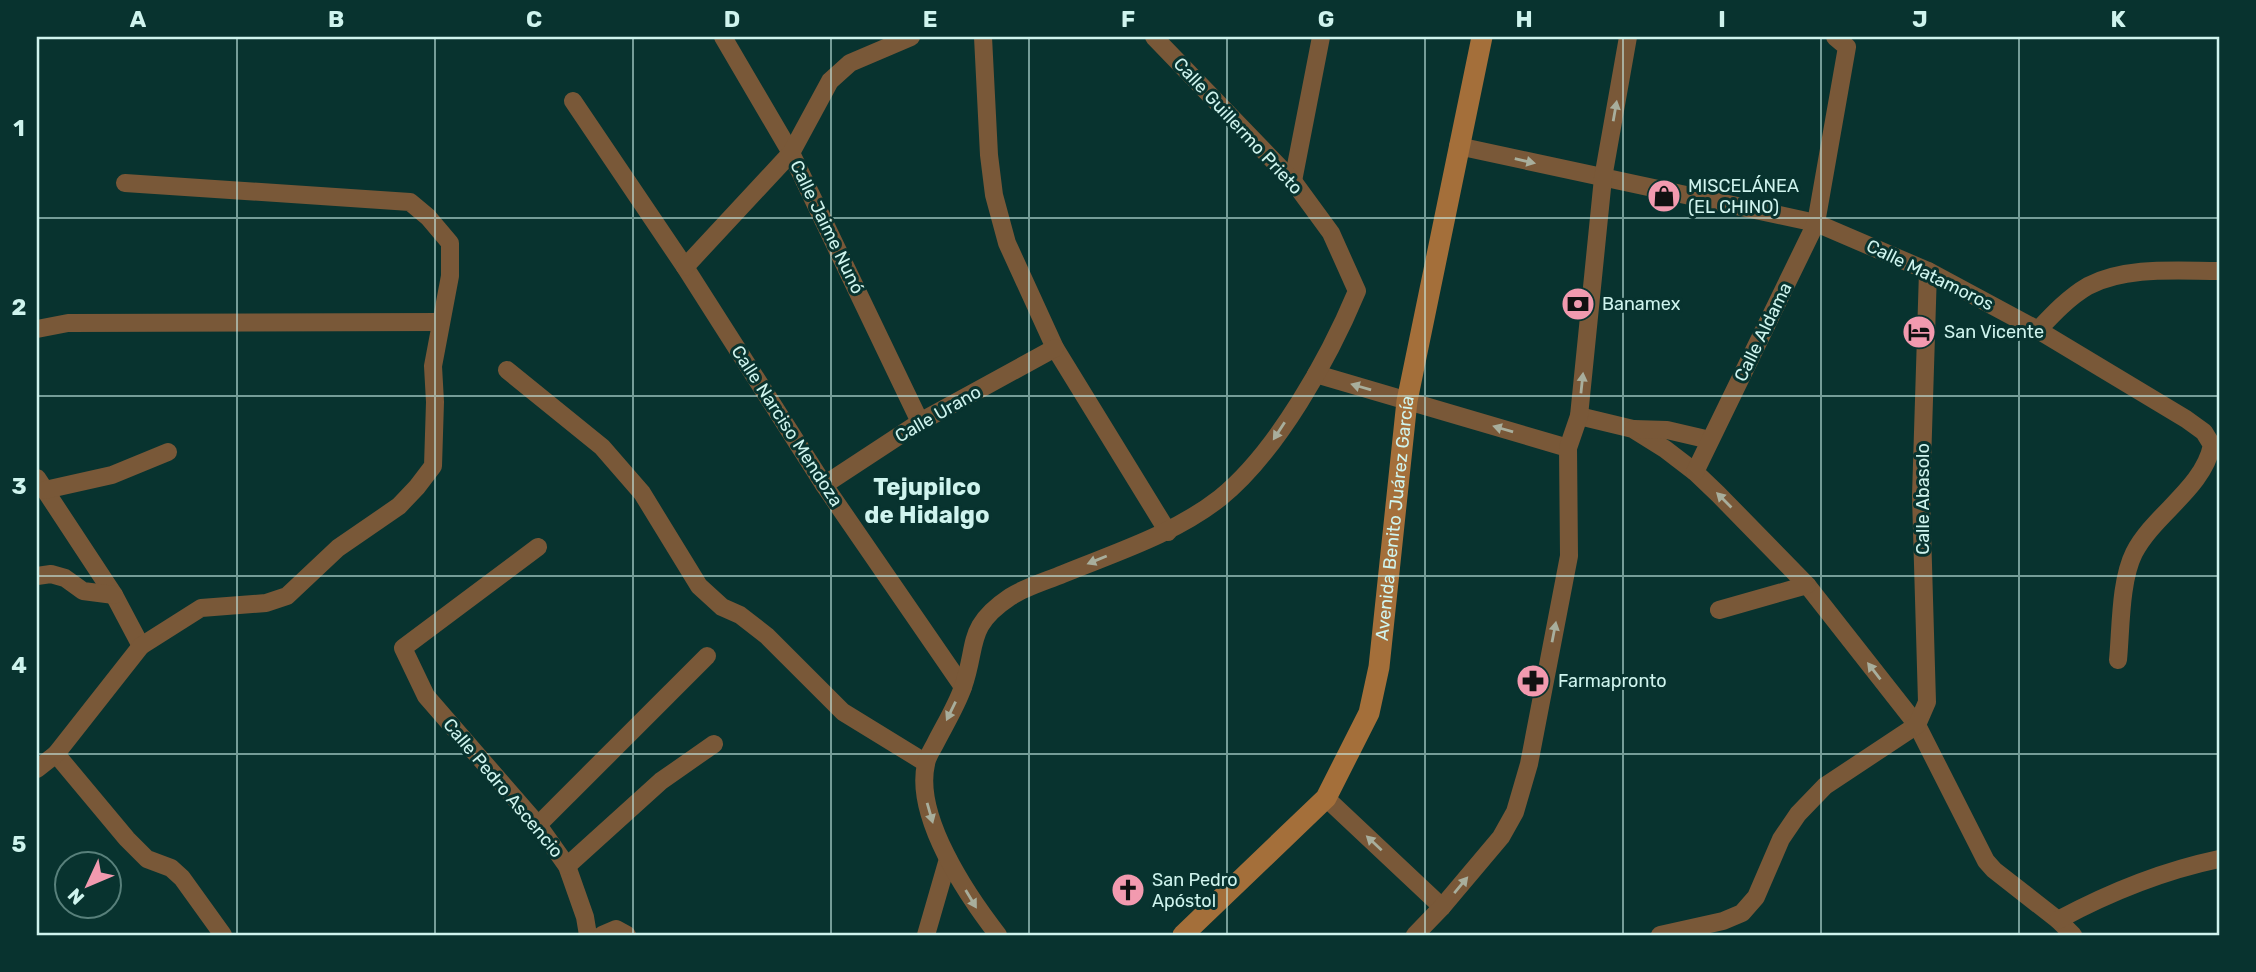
<svg xmlns="http://www.w3.org/2000/svg" width="2256" height="972" viewBox="0 0 2256 972" font-family="Rubik,sans-serif">
	<rect width="100%" height="100%" fill="#08332f"/>
	<g fill="none" stroke-linecap="round" stroke-linejoin="round">
		<g stroke="#795838" stroke-width="18">
			<polyline points="723,37 791,153 920,422"/>
			<polyline points="983,37 989,155 994,195 1007,243 1055,348 1168,532"/>
			<polyline points="573,101 685,267 824,485 963,687"/>
			<path d="M1458 146 1816 223 1928 271 2038 330 2186 419 2204 432 2212 445C2203 489 2154 514 2134 553 2120 581 2121 629 2118 660"/>
			<polyline points="1293,181 1321,37"/>
			<polyline points="685,267 791,153 830,81 850,63 911,37"/>
			<polyline points="37,329 68,323 441,322"/>
			<path d="M2038 330C2053 314 2069 297 2088 286 2126 266 2178 271 2219 271"/>
			<polyline points="507,370 602,447 642,493 699,586 722,607 740,615 767,636 843,712 926,763"/>
			<polyline points="1316,374 1568,448"/>
			<polyline points="1579,416 1633,429 1665,449 1695,472 1718,494 1807,585 1917,725 1986,861 1994,870 2058,920 2073,935"/>
			<polyline points="1634,429 1667,430 1710,440"/>
			<polyline points="1695,472 1816,223 1847,47 1835,37"/>
			<polyline points="37,478 114,595 141,646"/>
			<polyline points="824,485 920,422 1055,348"/>
			<polyline points="45,490 112,475 168,452"/>
			<polyline points="538,547 403,648 426,696 538,825 567,866 585,917 588,935"/>
			<polyline points="37,576 51,574 65,578 83,591 114,595"/>
			<polyline points="1719,610 1807,585"/>
			<polyline points="56,754 127,839 147,859 171,868 182,878 223,935"/>
			<polyline points="37,769 56,754 141,646 201,608 266,603 287,596 338,548 399,506 417,487 433,466 435,402 433,366 450,276 450,243 428,217 410,202 125,183"/>
			<polyline points="1326,798 1442,907"/>
			<polyline points="538,825 707,656"/>
			<polyline points="567,866 661,781 714,744"/>
			<path d="M2058 920C2110 892 2162 871 2219 859"/>
			<polyline points="602,935 616,929 627,935"/>
			<polyline points="926,935 948,859"/>
			<path d="M998 935C967 895 914 817 926 764 927 757 932 750 935 744 944 726 956 707 963 687 978 645 965 627 1010 597 1025 587 1046 581 1063 574 1117 552 1174 534 1220 498 1277 452 1329 358 1357 291L1331 233 1293 181 1154 37"/>
			<polyline points="1415,935 1442,907 1501,837 1515,812 1529,764 1569,556 1568,448 1579,416 1603,178 1628,37"/>
			<polyline points="1660,935 1723,921 1742,913 1756,897 1781,839 1798,814 1825,786 1917,725 1927,702 1921,496 1928,271"/>
		</g>
		<path stroke="#a46f3a" stroke-width="21" id="s1" d="M1183 935 1326 798 1369 713 1379 667 1407 401 1482 37"/>
	</g>
	<defs><path id="oneway-solid" d="M-6-.8H1V-3.2L6.5 0L1 3.2V.8H-6Z" transform="scale(1.75)"/></defs>
	<g fill="#a8ae9c">
		<use href="#oneway-solid" transform="translate(1615 111) rotate(-80)"/>
		<use href="#oneway-solid" transform="translate(1525 161) rotate(13)"/>
		<use href="#oneway-solid" transform="translate(1582 383) rotate(-84)"/>
		<use href="#oneway-solid" transform="translate(1361 387) rotate(-164)"/>
		<use href="#oneway-solid" transform="translate(1503 429) rotate(-164)"/>
		<use href="#oneway-solid" transform="translate(1279 431) rotate(123)"/>
		<use href="#oneway-solid" transform="translate(1724 500) rotate(-135)"/>
		<use href="#oneway-solid" transform="translate(1097 560) rotate(158)"/>
		<use href="#oneway-solid" transform="translate(1554 632) rotate(-79)"/>
		<use href="#oneway-solid" transform="translate(1874 671) rotate(-128)"/>
		<use href="#oneway-solid" transform="translate(951 711) rotate(116)"/>
		<use href="#oneway-solid" transform="translate(930 813) rotate(74)"/>
		<use href="#oneway-solid" transform="translate(1374 843) rotate(-137)"/>
		<use href="#oneway-solid" transform="translate(1461 885) rotate(-50)"/>
		<use href="#oneway-solid" transform="translate(971 899) rotate(59)"/>
	</g>
	<path fill="none" stroke="#cff4ee" stroke-width="2" stroke-opacity="0.55" d="M237 37V935M435 37V935M633 37V935M831 37V935M1029 37V935M1227 37V935M1425 37V935M1623 37V935M1821 37V935M2019 37V935M37 218H2219M37 396H2219M37 576H2219M37 754H2219"/>
	<defs>
		<symbol id="shop-disc" viewBox="-11 -11 22 22"><circle r="9.5" fill="#f29aaf" stroke="#08332f"/><path d="M-5-2.5h2.3a2.7 3.5 0 0 1 5.4 0H5L5.5 6h-11ZM-1.5-2.5h3a1.5 2.3 0 0 0-3 0Z" fill="#111"/></symbol>
		<symbol id="bank-disc" viewBox="-11 -11 22 22"><circle r="9.5" fill="#f29aaf" stroke="#08332f"/><path d="M-6-4H6V4H-6ZM0-2.3a2.3 2.3 0 1 0 0 4.6a2.3 2.3 0 1 0 0-4.6Z" fill="#111"/></symbol>
		<symbol id="hotel-disc" viewBox="-11 -11 22 22"><circle r="9.5" fill="#f29aaf" stroke="#08332f"/><path d="M-6-4.5h1.5V1H6V5H4.5V3h-9V5H-6ZM-4 0a1.8 1.8 0 1 1 3.6 0ZM.5 0V-2.5h3Q6-2.5 6 0Z" fill="#111"/></symbol>
		<symbol id="pharmacy-disc" viewBox="-11 -11 22 22"><circle r="9.5" fill="#f29aaf" stroke="#08332f"/><path d="M-2-6h4v4h4v4h-4v4h-4v-4h-4v-4h4Z" fill="#111"/></symbol>
		<symbol id="church-disc" viewBox="-11 -11 22 22"><circle r="9.5" fill="#f29aaf" stroke="#08332f"/><path d="M-1.2-6h2.4v3.5h3.3v2.4h-3.3V6h-2.4V-.1h-3.3v-2.4h3.3Z" fill="#111"/></symbol>
	</defs>
	<g fill-rule="evenodd">
		<use href="#shop-disc" x="1645" y="177" width="38" height="38"/>
		<use href="#bank-disc" x="1559" y="285" width="38" height="38"/>
		<use href="#hotel-disc" x="1900" y="313" width="38" height="38"/>
		<use href="#pharmacy-disc" x="1514" y="662" width="38" height="38"/>
		<use href="#church-disc" x="1109" y="871" width="38" height="38"/>
	</g>
	<g text-anchor="middle" dominant-baseline="central" stroke-width="6" stroke-linejoin="round" paint-order="stroke">
		<g font-size="18" fill="#cff4ee" stroke="#08332f">
			<text transform="translate(1238 126) rotate(47)">Calle Guillermo Prieto</text>
			<text transform="translate(827 227) rotate(64)">Calle Jaime Nunó</text>
			<text transform="translate(1930 275) rotate(26)">Calle Matamoros</text>
			<text transform="translate(1763 332) rotate(-64)">Calle Aldama</text>
			<text transform="translate(938 414) rotate(-30)">Calle Urano</text>
			<text transform="translate(787 426) rotate(57)">Calle Narciso Mendoza</text>
			<text transform="translate(1923 499) rotate(-90)">Calle Abasolo</text>
			<text stroke="none"><textPath href="#s1" startOffset="490">Avenida Benito Juárez García</textPath></text>
			<text transform="translate(503 788) rotate(50)">Calle Pedro Ascencio</text>
		</g>
		<g font-size="18" fill="#cff4ee" stroke="#08332f" text-anchor="start">
			<text x="1688" y="186">MISCELÁNEA<tspan x="1688" dy="21">(EL CHINO)</tspan></text>
			<text x="1602" y="304">Banamex</text>
			<text x="1944" y="332">San Vicente</text>
			<text x="1558" y="681">Farmapronto</text>
			<text x="1152" y="880">San Pedro<tspan x="1152" dy="21">Apóstol</tspan></text>
		</g>
		<g font-size="24" font-weight="bold" fill="#cff4ee" stroke="#08332f">
			<text x="927" y="487">Tejupilco<tspan x="927" dy="28">de Hidalgo</tspan></text>
		</g>
	</g>
	<rect width="2256" height="972" fill="none" stroke="#08332f" stroke-width="77"/>
	<g transform="translate(88 885) rotate(226)"><circle r="33" fill="#08332f" stroke="#58807b" stroke-width="2"/>
	<path d="M0-5L12 26L0 18L-12 26Z" fill="#f29aaf"/>
	<text y="-10" font-size="19" font-weight="bold" text-anchor="middle" fill="#cff4ee">N</text>
	</g>
	<rect x="38" y="38" width="2180" height="896" fill="none" stroke="#cff4ee" stroke-width="2.5"/>
	<g font-size="23" text-anchor="middle" font-weight="bold" fill="#cff4ee">
		<text x="138" y="27">A</text>
		<text x="336" y="27">B</text>
		<text x="534" y="27">C</text>
		<text x="732" y="27">D</text>
		<text x="930" y="27">E</text>
		<text x="1128" y="27">F</text>
		<text x="1326" y="27">G</text>
		<text x="1524" y="27">H</text>
		<text x="1722" y="27">I</text>
		<text x="1920" y="27">J</text>
		<text x="2118" y="27">K</text>
		<text x="19" y="136">1</text>
		<text x="19" y="315">2</text>
		<text x="19" y="494">3</text>
		<text x="19" y="673">4</text>
		<text x="19" y="852">5</text>
	</g>
</svg>
